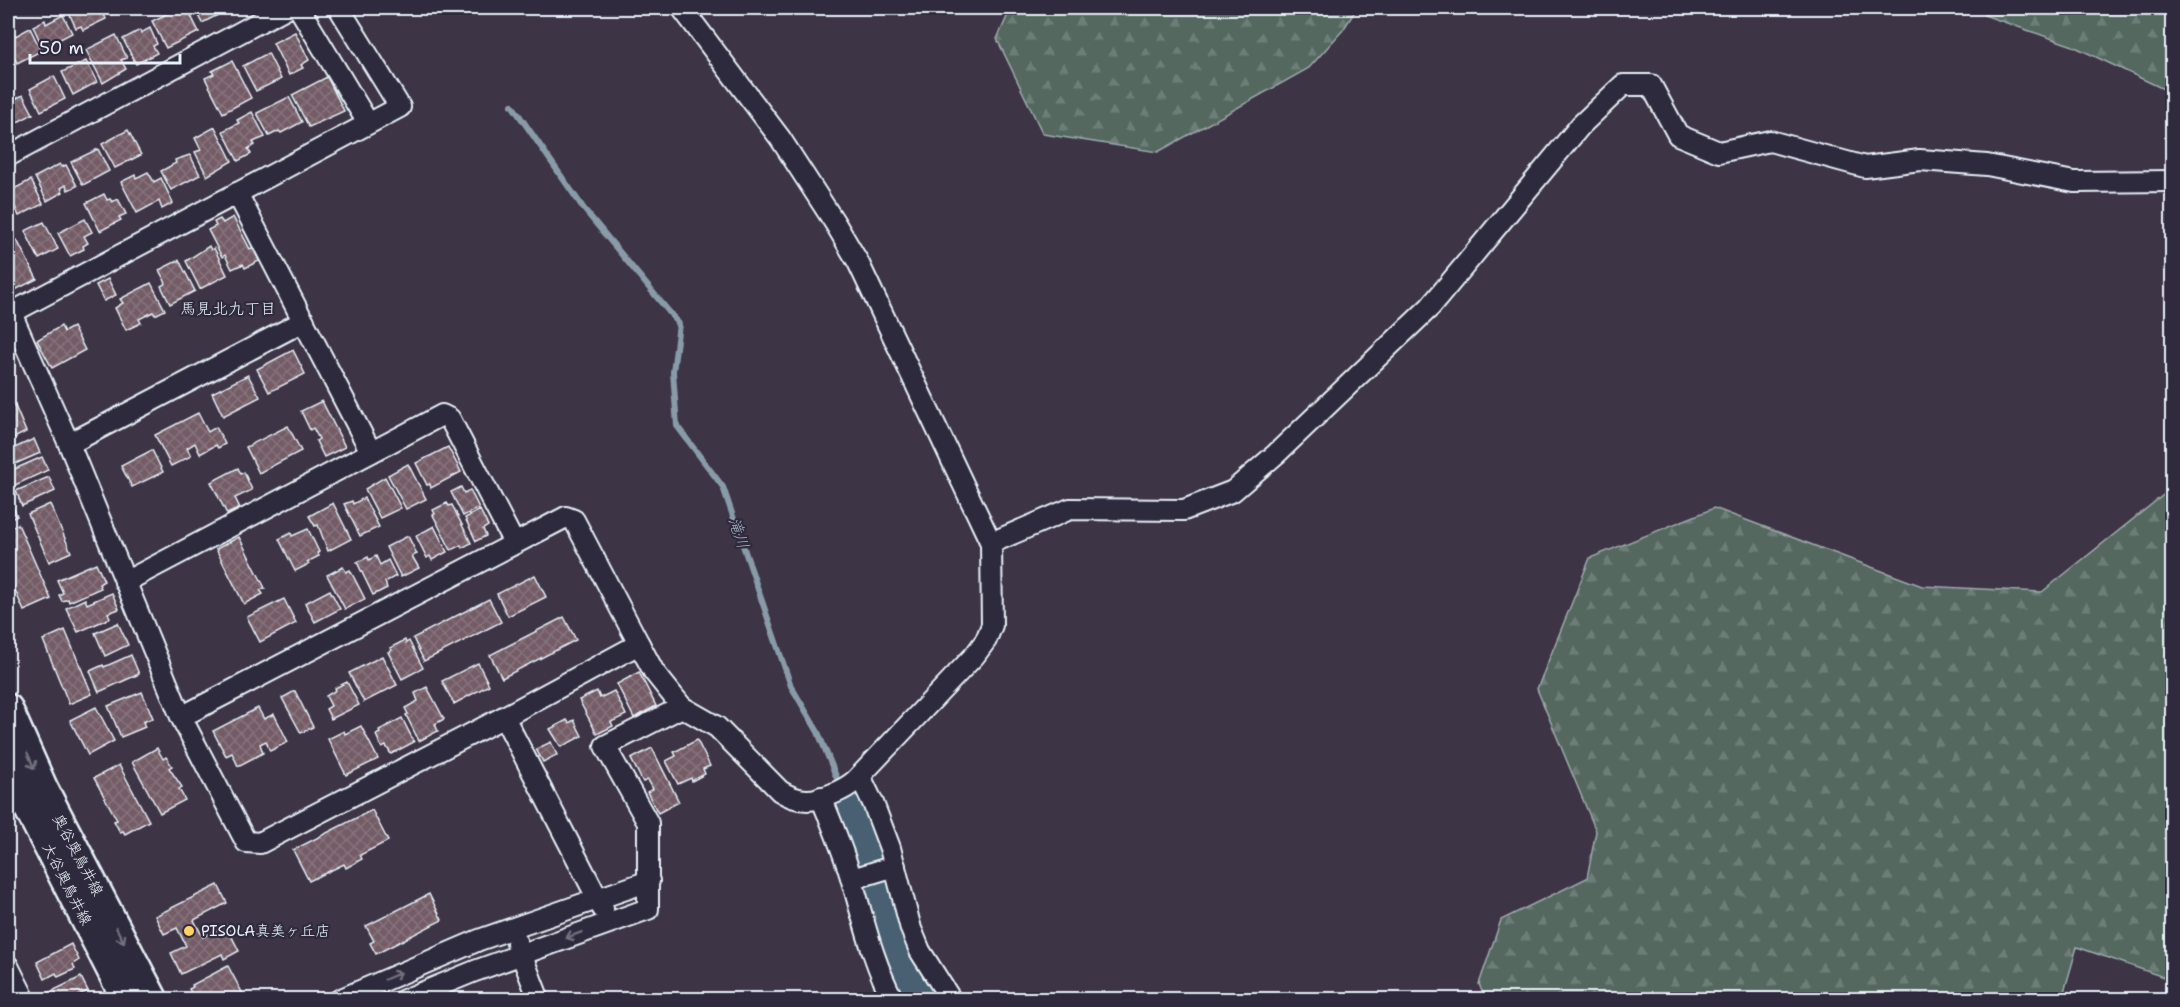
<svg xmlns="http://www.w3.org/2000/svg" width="2180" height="1007" viewBox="0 0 2180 1007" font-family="'Shantell Sans','Klee One',sans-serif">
	<defs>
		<pattern id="forest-firs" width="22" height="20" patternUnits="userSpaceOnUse" patternTransform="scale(1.5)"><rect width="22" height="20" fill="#556861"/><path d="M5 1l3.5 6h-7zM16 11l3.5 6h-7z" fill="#6d7e78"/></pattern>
		<pattern id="building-cross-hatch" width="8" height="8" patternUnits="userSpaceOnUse" patternTransform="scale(1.5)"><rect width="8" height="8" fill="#735b66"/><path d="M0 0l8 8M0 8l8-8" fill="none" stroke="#87737d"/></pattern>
	</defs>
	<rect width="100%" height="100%" fill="#3d3445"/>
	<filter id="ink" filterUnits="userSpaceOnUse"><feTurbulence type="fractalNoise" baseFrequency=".0167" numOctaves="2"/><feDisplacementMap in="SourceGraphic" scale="12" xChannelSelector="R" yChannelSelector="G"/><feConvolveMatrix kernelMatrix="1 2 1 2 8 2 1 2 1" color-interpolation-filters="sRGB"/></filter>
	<g filter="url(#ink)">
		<g fill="url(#forest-firs)" stroke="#9eacac" stroke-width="1.5">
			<polygon points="1011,8 1357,8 1343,30 1309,68 1158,152 1043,134 997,39"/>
			<polygon points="1987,8 2172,8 2172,93 2073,46 1984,15"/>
			<polygon points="2172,488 2172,980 2077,947 2062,999 1485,999 1479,984 1501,920 1587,878 1596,831 1537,689 1590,558 1714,508 1922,586 2042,592"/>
		</g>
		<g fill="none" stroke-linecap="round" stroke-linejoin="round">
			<polyline stroke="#899ba8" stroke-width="6" points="512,105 584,209 679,324 673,372 677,426 723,487 791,686 818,732 840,786"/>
			<polyline stroke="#496173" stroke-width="36" points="845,797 866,853 900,963 922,1000"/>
		</g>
		<g fill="url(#building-cross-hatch)" stroke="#e8f1f8" stroke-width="1.5">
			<polygon points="76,8 101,8 106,19 83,30 81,26 76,28 68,11"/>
			<polygon points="106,8 125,8 110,15"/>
			<polygon points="179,8 187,8 199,32 166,48 152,21"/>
			<polygon points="194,8 221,8 216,10 218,15 202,23"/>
			<polygon points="63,15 72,33 43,48 33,26 45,20 46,24"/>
			<polygon points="30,28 41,51 17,63 8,44 8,40"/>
			<polygon points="150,28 157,44 153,46 157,53 136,64 123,39 140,30 141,33"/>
			<polygon points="295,32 309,60 301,65 303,68 289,75 273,43"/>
			<polygon points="116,35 127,58 121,60 126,69 103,83 86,50"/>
			<polygon points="268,53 281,79 256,91 243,66"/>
			<polygon points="86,61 97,82 73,95 62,72"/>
			<polygon points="232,61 251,98 223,113 205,78 214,74 212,71"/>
			<polygon points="54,76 65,99 41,111 30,89"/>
			<polygon points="327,77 344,111 309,127 292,95"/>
			<polygon points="23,95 33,114 8,127 8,103"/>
			<polygon points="289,97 302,122 281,133 279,131 269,136 257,113"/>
			<polygon points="252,112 265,137 253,142 255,145 248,149 251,154 238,161 223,131 239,123 237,120"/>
			<polygon points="215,127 232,161 207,176 195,152 201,150 195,138"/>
			<polygon points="128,130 141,155 115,168 102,144"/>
			<polygon points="98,149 109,171 83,185 71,162"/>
			<polygon points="190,155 200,175 171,190 161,171 176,163 175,160"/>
			<polygon points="60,164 62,167 66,165 77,186 68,190 66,185 61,188 63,192 47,201 35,177"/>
			<polygon points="148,172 154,182 161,178 173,203 162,209 159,201 137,213 121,182 135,175 136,178"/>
			<polygon points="31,180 43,204 19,216 8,192"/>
			<polygon points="104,194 107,200 110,199 112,202 118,199 126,214 119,217 121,220 100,231 86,203"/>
			<polygon points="233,217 250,249 254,247 259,261 245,268 243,264 232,269 225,255 222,257 208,230 216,226 214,222 220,219 223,223"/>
			<polygon points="85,219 92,232 84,236 88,243 83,246 84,249 70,256 58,233"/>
			<polygon points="44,222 58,249 39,259 25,231"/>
			<polygon points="17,240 37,279 15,290 8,275 8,245"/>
			<polygon points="209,246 211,250 214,248 227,275 200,289 186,261"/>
			<polygon points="179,260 195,291 170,304 161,286 166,283 159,270"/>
			<polygon points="108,279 116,295 104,301 96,285"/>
			<polygon points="151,283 165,310 155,315 153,312 139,319 141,323 126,330 115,308 123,303 120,299"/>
			<polygon points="61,326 64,332 73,327 85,350 52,368 37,340"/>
			<polygon points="293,350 305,374 269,392 257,369"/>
			<polygon points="248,375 260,397 223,416 212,393"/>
			<polygon points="322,401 345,447 324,457 316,441 319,439 313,428 310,430 301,411"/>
			<polygon points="15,406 26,432 8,441 8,409"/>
			<polygon points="198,413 208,432 216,427 225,444 218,448 216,445 200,454 195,443 187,448 191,456 171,466 155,435"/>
			<polygon points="288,426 301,451 259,473 246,447"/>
			<polygon points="34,439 40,453 8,467 8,451"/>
			<polygon points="448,447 461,472 431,488 430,484 427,485 416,463"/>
			<polygon points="152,450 163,472 132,487 121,466"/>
			<polygon points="42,457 48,470 13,486 8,472"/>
			<polygon points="408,464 426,499 406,509 388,475"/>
			<polygon points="238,468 241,474 244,472 252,490 235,498 240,508 227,514 211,482"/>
			<polygon points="49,477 55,491 22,506 16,491"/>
			<polygon points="385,477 401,508 380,518 365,489"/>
			<polygon points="461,487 464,493 470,490 479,508 463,516 451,492"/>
			<polygon points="8,494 17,516 8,520"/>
			<polygon points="364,498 379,527 360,536 344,504 352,501 353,504"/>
			<polygon points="333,503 351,539 328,551 318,525 315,526 309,516"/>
			<polygon points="447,503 449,506 452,505 471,543 462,548 461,545 451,550 433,515 435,514 433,510"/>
			<polygon points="50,504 71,552 49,562 28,514"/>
			<polygon points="480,510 488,526 483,529 486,536 476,541 465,518"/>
			<polygon points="18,524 51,599 24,611 8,574 8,529"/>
			<polygon points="434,526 447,552 432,560 430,556 427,558 416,536"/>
			<polygon points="308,529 319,552 317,553 319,556 307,562 309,564 295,571 279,539 291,533 292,536"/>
			<polygon points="408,536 417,554 412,556 419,568 401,577 386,547"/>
			<polygon points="239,537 265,588 260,590 263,594 244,604 216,549"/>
			<polygon points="376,556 380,565 388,560 396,576 385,582 387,588 373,595 357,562 368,557 369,560"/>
			<polygon points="96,563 104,581 99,584 101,588 69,602 68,599 62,601 59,595 63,593 57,580"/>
			<polygon points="343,567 346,572 350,570 365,599 345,609 327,575"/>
			<polygon points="535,575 546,597 508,616 497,594"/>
			<polygon points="330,590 340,609 315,622 305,603"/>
			<polygon points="112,593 119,609 108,613 110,618 78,632 66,608 85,599 87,604"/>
			<polygon points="284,599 296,623 260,642 247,617"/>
			<polygon points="489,599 501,622 424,661 413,638"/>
			<polygon points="564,617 576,640 502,678 490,655"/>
			<polygon points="118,623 128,645 105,656 95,633"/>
			<polygon points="65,630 92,694 69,704 43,640"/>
			<polygon points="405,640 406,643 409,641 423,668 402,679 388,652 392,650 390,648"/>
			<polygon points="131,655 139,674 99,692 90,671 103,665 104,667"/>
			<polygon points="382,656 397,685 364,702 349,673"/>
			<polygon points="478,663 489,685 454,704 442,681"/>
			<polygon points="639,672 656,706 634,718 617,684"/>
			<polygon points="347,682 359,705 331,719 326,709 331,706 326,696 336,690 335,688"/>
			<polygon points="427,687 444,719 435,724 438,731 419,741 406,715 408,714 405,708 418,701 415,693"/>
			<polygon points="295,691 313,727 301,733 282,698"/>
			<polygon points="597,691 600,698 614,691 626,715 611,722 613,726 597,734 579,700"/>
			<polygon points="142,692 153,718 143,722 145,727 121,737 108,706"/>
			<polygon points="96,707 114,741 88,755 70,720"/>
			<polygon points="258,708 264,719 274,714 288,742 270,751 266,741 260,744 263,753 238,766 232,753 226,756 213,731"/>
			<polygon points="402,718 414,742 391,754 386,746 382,748 376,735 380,733 379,730"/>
			<polygon points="567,720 569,723 574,720 582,736 561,747 550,729"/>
			<polygon points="361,726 378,759 346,775 328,739 344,731 345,734"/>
			<polygon points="697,740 710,766 703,769 705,774 692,781 691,778 678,784 666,761 676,756 674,752"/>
			<polygon points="551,742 557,755 543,762 536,749"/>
			<polygon points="157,748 163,759 166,757 172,766 169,768 182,787 179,789 185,800 160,813 132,762"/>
			<polygon points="652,748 679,802 658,813 647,792 653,789 648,780 643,782 631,759"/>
			<polygon points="119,765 149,821 125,834 123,831 120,832 114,821 117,820 94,778"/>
			<polygon points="372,810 388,841 360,855 362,859 346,868 344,864 309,881 293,850"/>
			<polygon points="218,885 227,903 194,920 203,937 226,925 239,951 224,959 222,954 181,974 171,953 186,946 177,928 164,934 155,916"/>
			<polygon points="429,894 442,920 376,954 370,943 374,941 366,926"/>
			<polygon points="71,944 79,960 73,964 75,969 58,977 56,973 45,979 37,962"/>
			<polygon points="228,966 246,1000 192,1000 194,998 189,989 193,987 192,985"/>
			<polygon points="81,977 88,991 79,995 82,1000 49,1000 46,994"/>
		</g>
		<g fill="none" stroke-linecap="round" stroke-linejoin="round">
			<defs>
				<g id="street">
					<polyline points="299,8 368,123"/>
					<polyline points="8,156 286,8"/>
					<polyline points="237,193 371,452"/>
					<polyline points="8,305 11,313 400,107 339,8"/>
					<polyline points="8,315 11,313 69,444 181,717 246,842 260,843 504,717 639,644 574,520 566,517 181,717"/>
					<polyline points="69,444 304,321"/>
					<polyline points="991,543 1070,509 1184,510 1233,491 1276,454 1430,307 1581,125 1623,85 1651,85 1678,135 1719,152 1770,141 1865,167 1920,160 1987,165 2074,182 2172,181"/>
					<polyline points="125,582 442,415 450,419 514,543"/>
					<path d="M639 644 654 672 682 707 717 727 780 791C788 796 798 800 807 800 822 800 845 790 856 780L975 655 986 640 992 625 991 543 858 262 835 223 780 138 682 8"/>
					<polyline points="504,717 603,909"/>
					<polyline points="860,776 873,803 890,848 911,929 920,951 951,1000"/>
					<path d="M821 797C832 825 844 852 852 881 864 921 873 962 893 1000"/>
					<polyline points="852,879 895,866"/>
					<polyline points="517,943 539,1000"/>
					<polyline points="8,966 25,1000"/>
					<polyline points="339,1000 479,940 649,881"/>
					<polyline points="404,1000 475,971 648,909 648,823 605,746 682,707"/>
				</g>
				<g id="secondary">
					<polyline points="8,708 44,789 154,1000"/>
					<polyline points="8,769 126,1000"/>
				</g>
			</defs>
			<use href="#street" stroke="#e8f1f8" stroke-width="24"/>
			<use href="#secondary" stroke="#e8f1f8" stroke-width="32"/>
			<use href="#street" stroke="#2f2a3d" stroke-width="20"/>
			<use href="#secondary" stroke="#2f2a3d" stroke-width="27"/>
		</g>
		<defs><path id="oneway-shaft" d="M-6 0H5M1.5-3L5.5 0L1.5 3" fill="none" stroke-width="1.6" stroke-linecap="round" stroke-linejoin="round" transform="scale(1.5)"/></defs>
		<g stroke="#70707e">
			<use href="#oneway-shaft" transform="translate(31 761) rotate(66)"/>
			<use href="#oneway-shaft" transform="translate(120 935) rotate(62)"/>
			<use href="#oneway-shaft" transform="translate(574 935) rotate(160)"/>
			<use href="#oneway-shaft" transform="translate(393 976) rotate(-23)"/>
		</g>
	</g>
	<circle fill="#ffd166" stroke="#2f2a3d" stroke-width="2" cx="189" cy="931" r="6"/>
	<g text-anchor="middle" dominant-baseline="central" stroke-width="4.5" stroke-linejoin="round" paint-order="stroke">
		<g font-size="15" fill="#e8f1f8" stroke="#2f2a3d">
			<text transform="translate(78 855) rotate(62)">奥谷奥鳥井線</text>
			<text transform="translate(67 884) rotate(63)">大谷奥鳥井線</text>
		</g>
		<g font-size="15" fill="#e8f1f8" stroke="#2f2a3d" text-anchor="start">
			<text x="201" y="931">PISOLA真美ヶ丘店</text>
		</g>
		<g font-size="16" fill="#e8f1f8" stroke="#2f2a3d">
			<text x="228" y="308">馬見北九丁目</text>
		</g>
		<g font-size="16" font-style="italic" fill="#a8b7c3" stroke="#2f2a3d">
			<text transform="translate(739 533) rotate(71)">滝川</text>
		</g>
	</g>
	<rect width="2180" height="1007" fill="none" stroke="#2f2a3d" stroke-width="30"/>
	<rect x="15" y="15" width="2150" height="977" fill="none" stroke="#e8f1f8" stroke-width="2" filter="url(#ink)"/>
	<path d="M30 54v9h150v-9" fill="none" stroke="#e8f1f8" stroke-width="3"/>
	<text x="39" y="54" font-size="18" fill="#e8f1f8" stroke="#2f2a3d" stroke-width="4.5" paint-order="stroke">50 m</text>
</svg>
